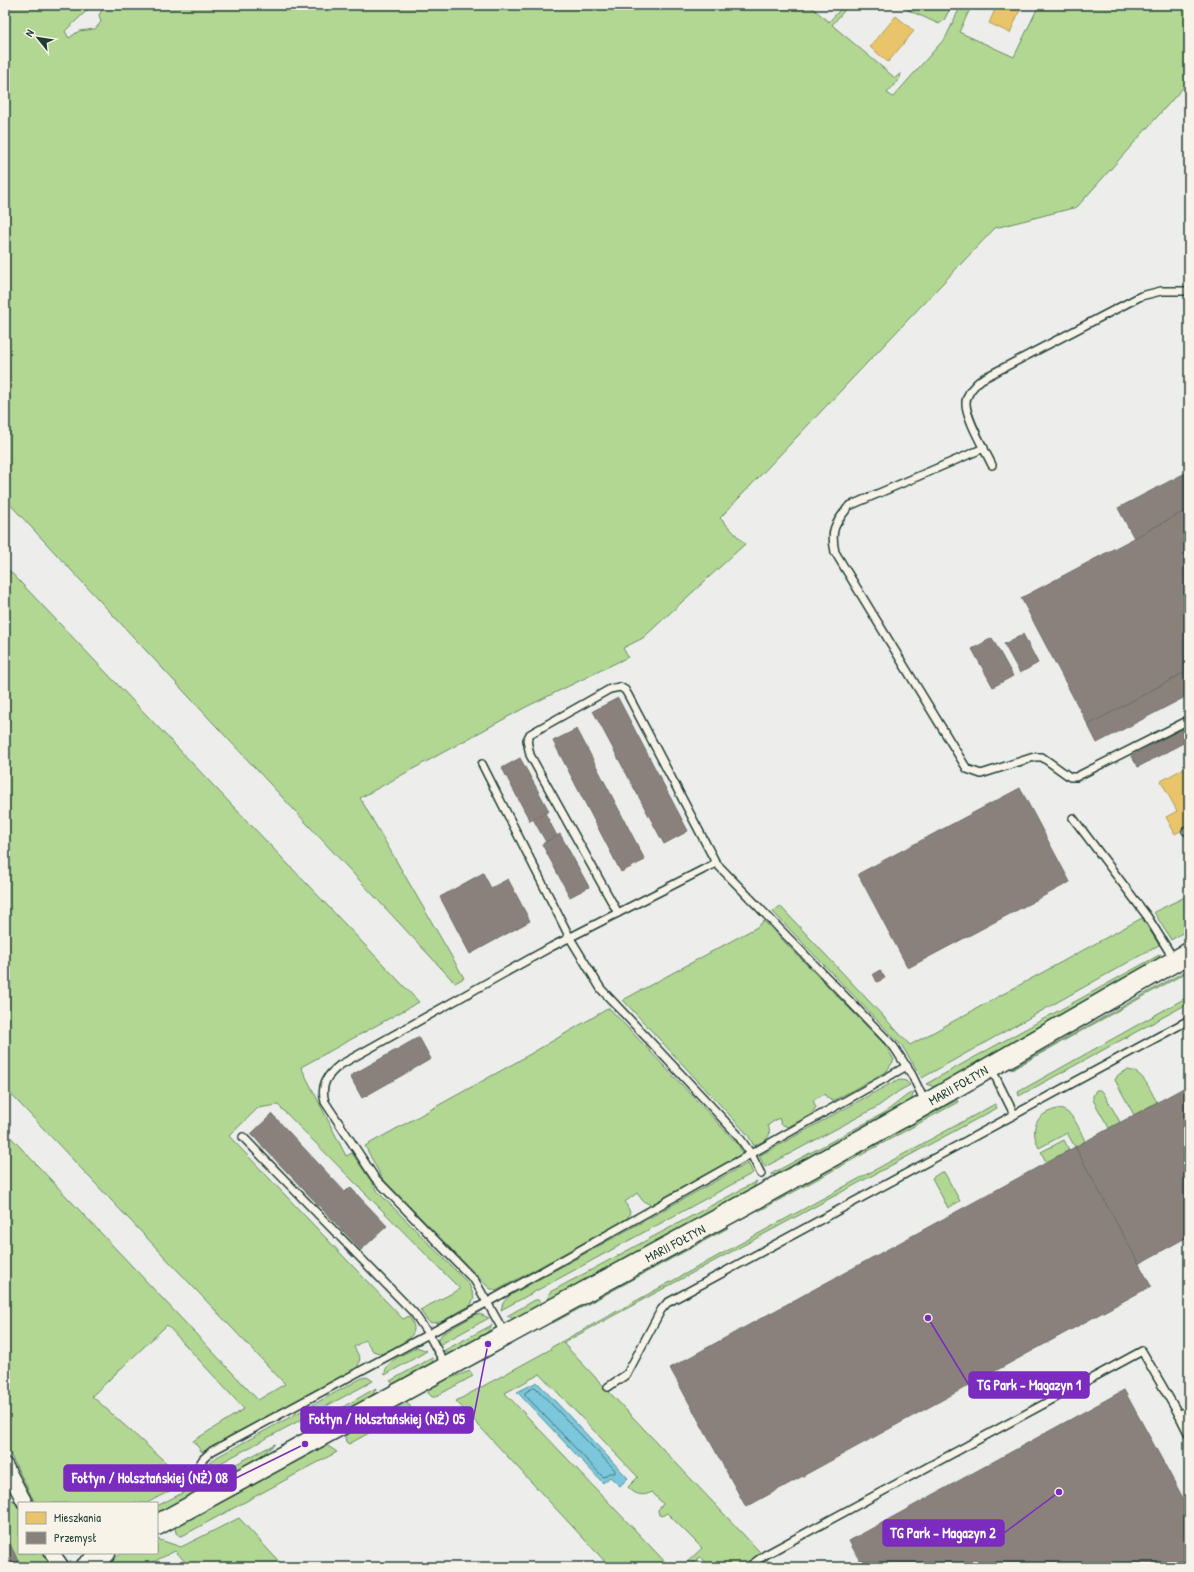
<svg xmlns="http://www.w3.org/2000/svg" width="1194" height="1572" viewBox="0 0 1194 1572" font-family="'Patrick Hand',sans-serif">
	<rect width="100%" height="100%" fill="#edeeec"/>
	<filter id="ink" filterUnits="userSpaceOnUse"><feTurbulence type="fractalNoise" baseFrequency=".025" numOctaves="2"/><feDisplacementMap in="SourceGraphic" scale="8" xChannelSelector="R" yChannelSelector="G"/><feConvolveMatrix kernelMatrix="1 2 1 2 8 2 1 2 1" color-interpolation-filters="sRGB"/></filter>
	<g filter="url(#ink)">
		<g fill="#b1d793" stroke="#688a64">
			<polygon points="5,5 93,5 65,31 69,38 79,31 95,29 101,22 99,15 105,5 809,5 829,22 844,5 849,5 832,25 895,78 901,73 900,78 887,93 893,97 946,37 961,5 972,5 959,32 1014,57 1039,5 1189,5 1189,81 1077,207 995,228 720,518 745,544 643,638 623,648 628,657 526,707 360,798 464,978 455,983 5,499"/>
			<polygon points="902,5 952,5 944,20 939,24 908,10"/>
			<path d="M5 566 419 1002 301 1067 346 1156 352 1153 379 1193 469 1284 474 1297 471 1305 441 1322 430 1323 427 1320 420 1310 460 1289 278 1105 258 1108 229 1136 403 1319 409 1316C411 1320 414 1324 414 1328 415 1340 391 1349 382 1354L373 1351 365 1340 354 1347 360 1358 358 1366 355 1369 202 1452 193 1441 244 1409 167 1325 92 1396 172 1468 191 1477 192 1479 147 1503H35L5 1444V1131L258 1400 285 1384 5 1088Z"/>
			<polygon points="1189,895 1189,929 1171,940 1154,912"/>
			<polygon points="780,906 910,1045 1142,918 1159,945 922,1078 902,1046 773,912"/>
			<path d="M764 921 886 1046 894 1060 887 1071 833 1101 827 1098 825 1094 813 1100 816 1107 812 1114 788 1127 781 1124 779 1118 768 1125C773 1139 765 1140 754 1146L748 1135 623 1000 757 927Z"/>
			<polygon points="1161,954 1156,962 941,1086 935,1087 926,1084"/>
			<polygon points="1189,969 1189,971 1011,1070 1011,1069"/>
			<polygon points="1189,996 1189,1003 1019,1096 1018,1092"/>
			<polygon points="609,1008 737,1143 743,1154 651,1205 643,1201 637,1193 625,1202 630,1212 627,1219 496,1291 489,1288 382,1178 365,1146 513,1064"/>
			<path d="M1127 1070C1144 1071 1149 1089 1157 1102L1134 1115 1115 1080 1118 1075Z"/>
			<polygon points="901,1080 906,1081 910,1085 899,1091 877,1107 765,1167 759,1156 895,1081"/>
			<polygon points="1096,1090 1100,1090 1103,1092 1120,1122 1109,1128 1093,1100 1093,1096"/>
			<polygon points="914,1091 911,1101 779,1176 771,1174 884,1113 906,1096"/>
			<polygon points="957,1100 958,1102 759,1211 758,1209"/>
			<path d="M995 1104 997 1108 563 1343 774 1567H709L700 1557 688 1567H682L702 1548 667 1513 662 1516 659 1515 658 1510 663 1504 652 1492C643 1497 635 1495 628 1487L638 1477 540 1374 505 1393 670 1567H610L456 1401 551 1349 550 1348Z"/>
			<path d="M1057 1109C1073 1109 1079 1129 1085 1141L1075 1147 1067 1133 1039 1148C1029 1128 1036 1114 1057 1109Z"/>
			<polygon points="1064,1140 1069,1150 1046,1162 1041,1152"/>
			<polygon points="748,1163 753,1173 501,1310 503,1303 509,1296"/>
			<polygon points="941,1172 944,1172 960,1201 948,1208 932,1178"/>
			<polygon points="757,1181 752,1190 550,1301 548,1297 550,1292"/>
			<polygon points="727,1227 728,1228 553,1323 554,1321"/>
			<polygon points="535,1300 539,1300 542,1305 515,1319 507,1316"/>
			<polygon points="477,1314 482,1315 489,1318 439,1345 438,1340 442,1334"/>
			<path d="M492 1325C484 1341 465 1347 450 1354L443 1351Z"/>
			<path d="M417 1347 427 1351 385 1375C384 1360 406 1354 417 1347Z"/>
			<polygon points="432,1358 433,1360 431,1365 394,1384 390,1381"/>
			<polygon points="470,1371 473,1376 435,1397 432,1397 428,1393 428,1389 434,1384"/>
			<polygon points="367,1377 373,1381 202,1473 206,1466 215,1458 362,1378"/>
			<path d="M376 1388C371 1406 343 1411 327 1416Z"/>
			<polygon points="405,1401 408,1403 411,1408 409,1411 349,1444 346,1442 345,1437 350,1430"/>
			<path d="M275 1444C262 1455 222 1490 205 1480Z"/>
			<polygon points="321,1446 328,1446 337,1452 184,1535 180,1536 176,1533 175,1527 177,1524"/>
			<polygon points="194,1487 191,1497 157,1517 157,1506"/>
			<polygon points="5,1497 14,1501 19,1509 19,1553 44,1553 52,1567 21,1567 5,1534"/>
			<polygon points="239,1518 284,1567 190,1567 175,1551 153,1562 158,1567 105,1567 107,1566 105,1563 123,1553 157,1553 157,1539 181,1547"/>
		</g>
		<polygon fill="#7bc7db" stroke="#569098" points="537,1382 628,1478 620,1486 610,1477 603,1483 517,1392"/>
		<g fill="#e9c46a" stroke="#ac9c5a">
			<polygon points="997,5 1022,5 1010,33 989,23"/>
			<polygon points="896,16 914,31 888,62 870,47"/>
			<polygon points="1186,767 1189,773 1189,826 1175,834 1166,817 1177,811 1161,781"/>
		</g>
		<g fill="#8a817c" stroke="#6a6d66">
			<polygon points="1189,471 1189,509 1134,538 1118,508"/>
			<polygon points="1189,509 1189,670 1088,725 1021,598"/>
			<polygon points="1023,634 1038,663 1020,673 1004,644"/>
			<polygon points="992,638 1013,676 993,687 972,649"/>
			<polygon points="1189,670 1189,695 1097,743 1088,725"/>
			<polygon points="618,698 688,831 664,844 593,711"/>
			<polygon points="1189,725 1189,740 1138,767 1131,756"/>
			<polygon points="577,729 645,860 621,872 553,741"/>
			<polygon points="520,758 549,811 530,821 502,768"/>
			<polygon points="1020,788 1070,882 908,968 858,874"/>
			<polygon points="545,813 557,836 546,842 533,819"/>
			<polygon points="560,834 589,887 570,897 542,844"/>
			<polygon points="483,873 491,888 508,879 530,921 470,954 440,897"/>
			<polygon points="880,970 885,978 877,982 873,974"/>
			<polygon points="419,1037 431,1059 362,1098 350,1076"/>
			<polygon points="1189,1085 1189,1236 1138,1264 1075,1147"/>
			<polygon points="272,1114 345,1192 350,1187 387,1226 361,1250 251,1134"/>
			<polygon points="1075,1147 1151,1286 746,1507 670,1368"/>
			<polygon points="1124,1390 1189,1509 1189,1567 863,1567 849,1541"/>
			<polygon points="5,1534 21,1567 5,1567"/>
		</g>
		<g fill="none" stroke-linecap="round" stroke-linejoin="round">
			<polygon stroke="#447477" stroke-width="1" points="535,1387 615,1470 615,1473 609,1473 604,1477 602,1476 525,1395 525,1393"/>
			<defs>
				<g id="lane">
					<path d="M984 448 849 506C835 524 830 529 835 552L967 769 981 774 1034 757H1042L1070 777H1076L1189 720"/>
					<path d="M992 465C985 450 965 417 966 402 967 393 975 384 982 379L1141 296 1161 291H1189"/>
					<polyline points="482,764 570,938 601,989 737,1134 751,1154 761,1174"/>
					<polyline points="1073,818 1147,916 1175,961"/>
					<polyline points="1186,831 1189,832"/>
					<polyline points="618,913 530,755 527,740 530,734 610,689 620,687 625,690 628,695 716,863"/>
					<polyline points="991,1068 1014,1114"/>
					<polyline points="243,1137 414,1313 429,1335 446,1366"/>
					<path d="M505 1334 475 1281 375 1178 325 1102C320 1085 327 1075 340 1065L551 947 716 863 894 1047 912 1075 926 1104"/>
					<polyline points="608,1387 627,1374 661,1310 667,1303 1189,1020"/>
					<polyline points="1179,1415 1189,1435"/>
					<polyline points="209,1494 199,1479 197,1469 203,1459 212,1451 488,1302 907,1066"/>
					<polyline points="751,1565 765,1555 1142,1351 1179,1415 1189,1410"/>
				</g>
				<g id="street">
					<polyline points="5,1465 25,1503"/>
					<polyline points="52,1553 62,1567"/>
				</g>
				<g id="secondary">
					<polyline points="157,1525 737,1209 926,1104 1189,953"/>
					<polyline points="86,1567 105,1553"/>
				</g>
			</defs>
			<use href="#lane" stroke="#1f3d34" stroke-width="10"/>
			<use href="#street" stroke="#1f3d34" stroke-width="17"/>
			<use href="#secondary" stroke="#1f3d34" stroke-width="23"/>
			<use href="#lane" stroke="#f7f3e8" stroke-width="7"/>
			<use href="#street" stroke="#f7f3e8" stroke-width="14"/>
			<use href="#secondary" stroke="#f7f3e8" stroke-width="20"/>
		</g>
	</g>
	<g text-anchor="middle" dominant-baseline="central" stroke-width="4" stroke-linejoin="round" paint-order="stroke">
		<g font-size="13" fill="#1f3d34" stroke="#f7f3e8">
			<text transform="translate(958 1085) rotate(-30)">MARII FOŁTYN</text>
			<text transform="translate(675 1243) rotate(-28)">MARII FOŁTYN</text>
		</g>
	</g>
	<path fill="none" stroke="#7b2cbf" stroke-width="1.5" d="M928 1318L969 1385M488 1344L473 1420M305 1444L236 1478M1059 1492L1004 1533"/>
	<g fill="#7b2cbf" stroke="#f7f3e8" stroke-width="1.5">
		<circle cx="928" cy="1318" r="4"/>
		<circle cx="488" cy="1344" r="4"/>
		<circle cx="305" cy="1444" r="4"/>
		<circle cx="1059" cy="1492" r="4"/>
	</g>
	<g fill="#7b2cbf" stroke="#7b2cbf" stroke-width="1.5">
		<rect x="969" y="1372" width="120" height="26" rx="4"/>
		<rect x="301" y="1407" width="172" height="26" rx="4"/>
		<rect x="64" y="1465" width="172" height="26" rx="4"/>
		<rect x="883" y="1520" width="121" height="26" rx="4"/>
	</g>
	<g font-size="14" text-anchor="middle" font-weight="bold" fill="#fff">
		<text x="1029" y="1390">TG Park - Magazyn 1</text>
		<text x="387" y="1424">Fołtyn / Holsztańskiej (NŻ) 05</text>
		<text x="150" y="1483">Fołtyn / Holsztańskiej (NŻ) 08</text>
		<text x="943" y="1538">TG Park - Magazyn 2</text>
	</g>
	<rect width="1194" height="1572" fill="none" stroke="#f7f3e8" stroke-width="20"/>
	<rect x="10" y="10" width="1174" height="1552" fill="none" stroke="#1f3d34" stroke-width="1.5" filter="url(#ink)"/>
	<rect x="18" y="1502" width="140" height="52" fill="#f7f3e8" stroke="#a1aaa0"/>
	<rect x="26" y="1512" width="20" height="12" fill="#e9c46a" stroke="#a1aaa0"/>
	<text x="54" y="1522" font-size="12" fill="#1f3d34">Mieszkania</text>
	<rect x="26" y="1532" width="20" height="12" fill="#8a817c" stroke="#a1aaa0"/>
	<text x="54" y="1542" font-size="12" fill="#1f3d34">Przemysł</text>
	<g transform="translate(38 38) rotate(300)" stroke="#f7f3e8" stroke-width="3" paint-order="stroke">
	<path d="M0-3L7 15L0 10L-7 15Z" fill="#1f3d34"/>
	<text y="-6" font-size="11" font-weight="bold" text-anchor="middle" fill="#1f3d34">N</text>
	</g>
</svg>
